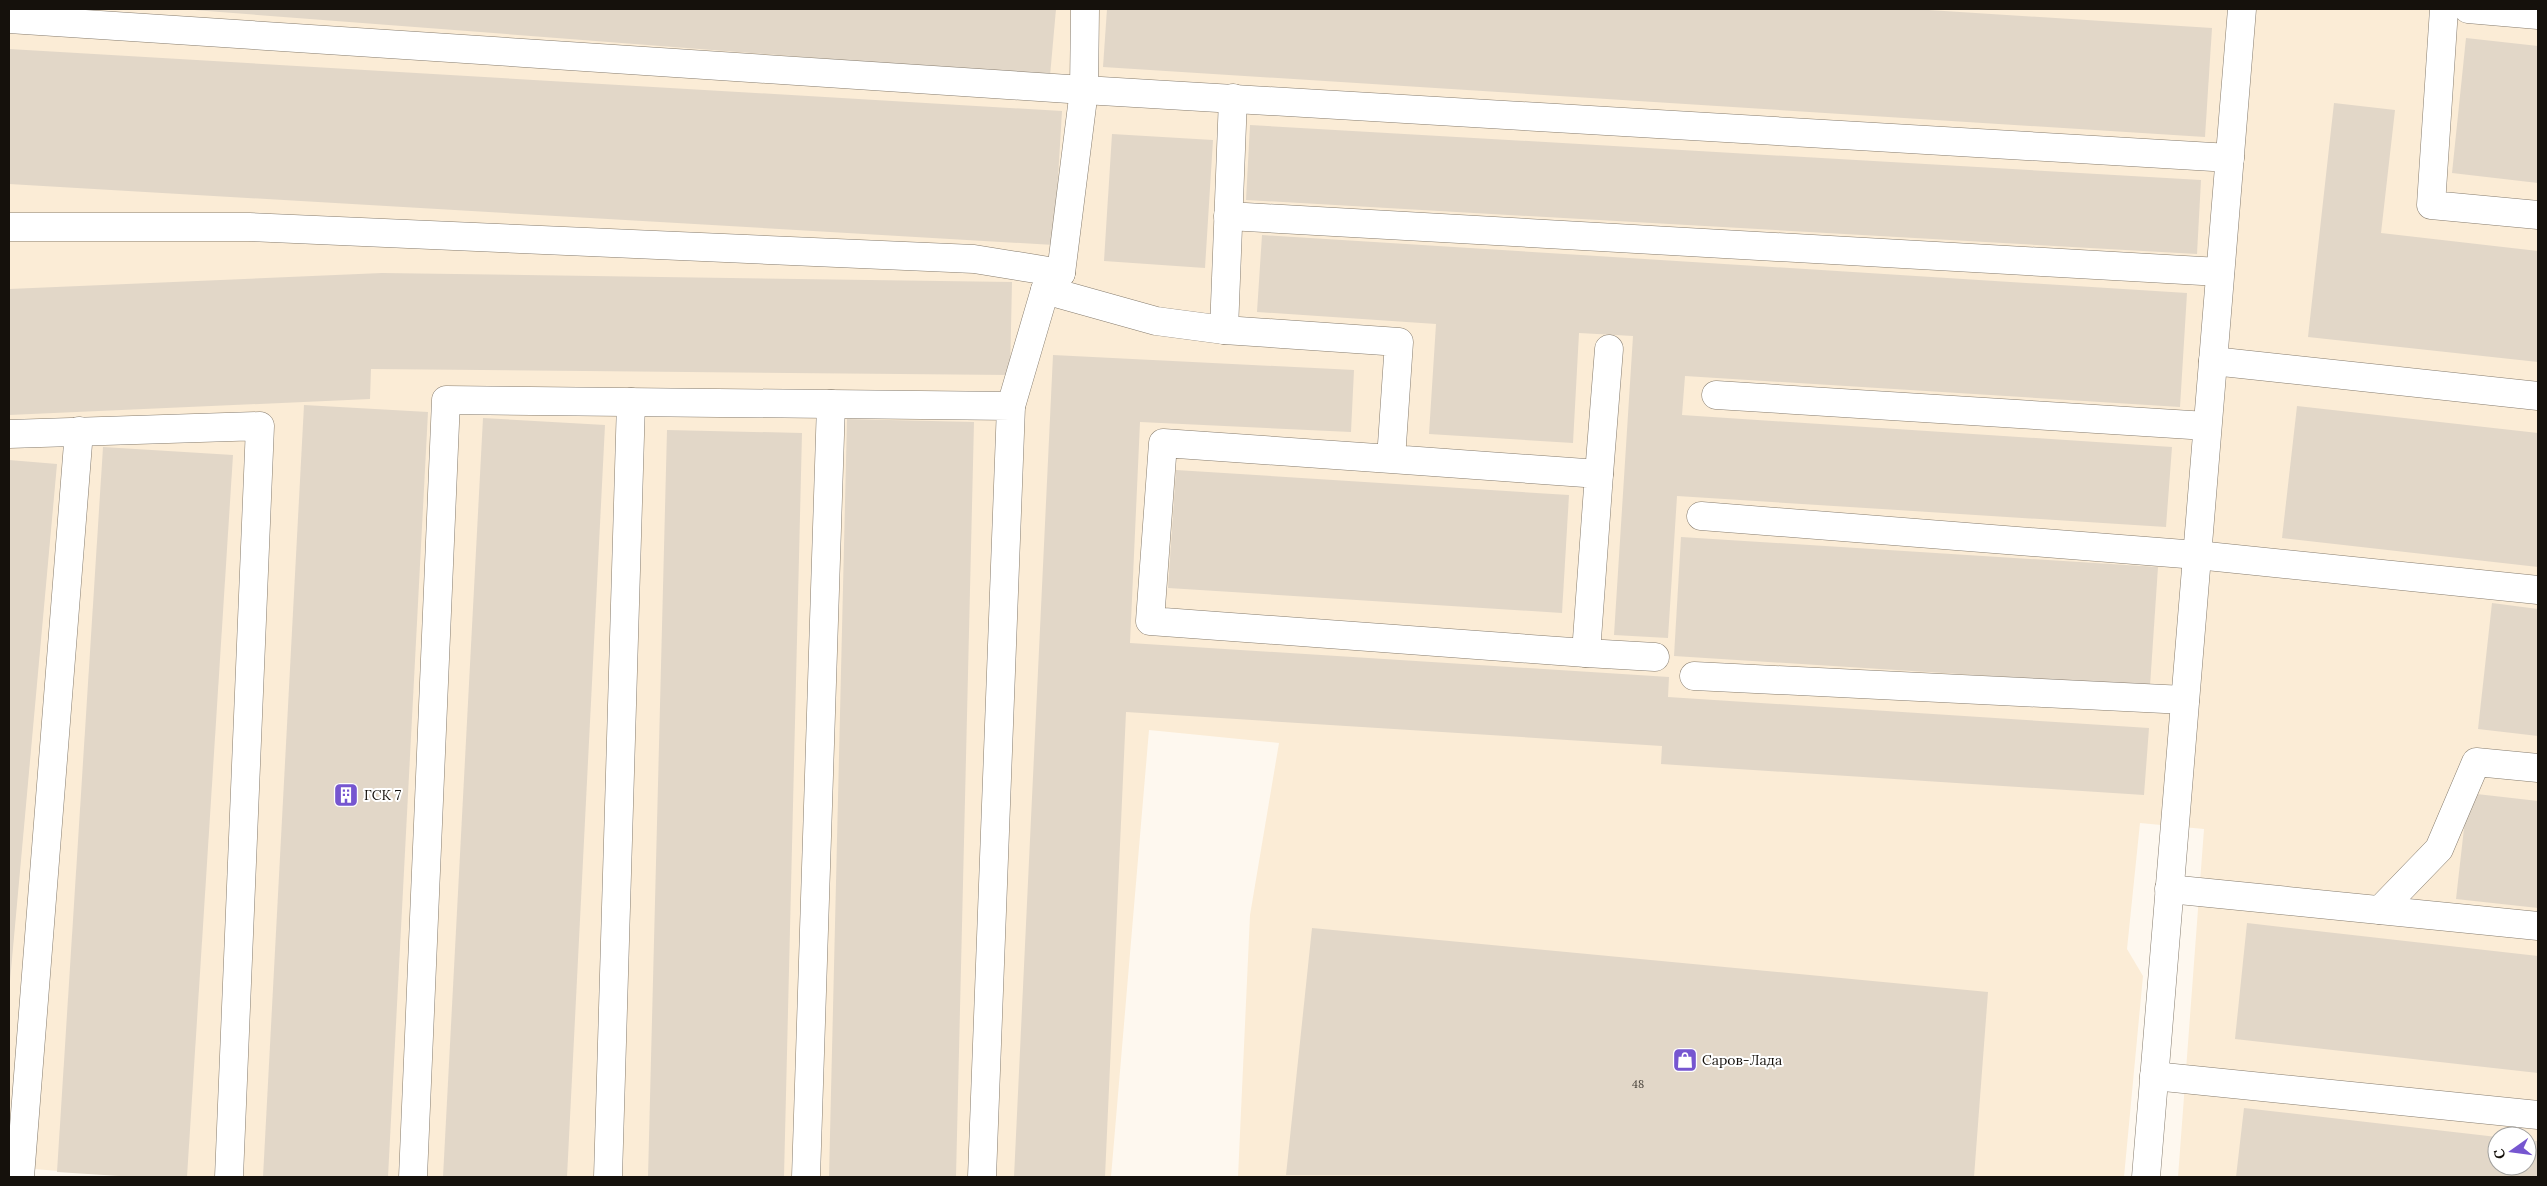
<svg xmlns="http://www.w3.org/2000/svg" width="2547" height="1186" viewBox="0 0 2547 1186" font-family="Lora,serif">
	<rect width="100%" height="100%" fill="#fef8ef"/>
	<path fill="#fbecd6" fill-rule="evenodd" d="M9 9H2538V1177H2178L2204 829 2140 823 2127 949 2143 976 2124 1177H1238L1250 915 1279 743 1149 730 1111 1177H134L9 1167ZM2497 1136H2527V1166H2497Z"/>
	<g fill="#e2d7c8">
		<polygon points="181,9 1056,9 1050,76"/>
		<polygon points="1107,9 1913,9 2212,28 2205,137 1103,67"/>
		<polygon points="2466,38 2538,46 2538,183 2452,173"/>
		<polygon points="9,49 1062,111 1054,245 9,184"/>
		<polygon points="2334,103 2395,110 2381,233 2538,251 2538,362 2308,337"/>
		<polygon points="1250,125 2201,180 2197,254 1246,200"/>
		<polygon points="1112,134 1213,140 1205,268 1104,261"/>
		<polygon points="1262,235 2187,293 2180,407 1685,376 1682,415 2172,447 2166,527 1677,496 1668,638 1614,635 1633,336 1579,333 1573,443 1429,434 1436,324 1257,312"/>
		<polygon points="382,273 1012,282 1010,375 371,369 370,399 9,415 9,289"/>
		<polygon points="1053,355 1354,370 1351,432 1140,422 1130,643 1669,677 1668,697 2149,728 2144,795 1661,764 1662,746 1126,712 1105,1177 1014,1177"/>
		<polygon points="304,405 428,412 388,1177 263,1177"/>
		<polygon points="2297,406 2538,433 2538,567 2282,538"/>
		<polygon points="483,418 605,425 567,1177 443,1177"/>
		<polygon points="847,419 974,422 956,1177 829,1177"/>
		<polygon points="667,430 802,433 784,1177 648,1177"/>
		<polygon points="103,447 233,455 187,1177 135,1177 57,1172"/>
		<polygon points="9,460 57,464 10,981 9,981"/>
		<polygon points="1176,470 1569,495 1562,613 1168,588"/>
		<polygon points="1681,537 2158,567 2150,686 1674,656"/>
		<polygon points="2492,603 2538,609 2538,736 2478,729"/>
		<polygon points="2468,793 2538,801 2538,908 2456,899"/>
		<polygon points="2247,923 2538,956 2538,1073 2235,1039"/>
		<polygon points="1312,928 1988,992 1974,1177 1286,1175"/>
		<polygon points="2244,1108 2497,1137 2497,1166 2527,1166 2527,1140 2538,1141 2538,1177 2236,1177"/>
	</g>
	<g fill="none" stroke-linecap="round" stroke-linejoin="round">
		<defs>
			<g id="minor">
				<polyline points="2444,9 2431,205 2538,215"/>
				<polyline points="2468,9 2538,15"/>
				<polyline points="9,19 1084,90 2230,158"/>
				<polyline points="1228,216 2220,272"/>
				<polyline points="9,227 249,227 974,259 1061,273"/>
				<polyline points="1045,290 1156,321 1224,330 1233,98"/>
				<polyline points="1224,330 1399,342 1391,459 1163,443 1150,621 1586,653 1599,474 1391,459"/>
				<polyline points="2213,361 2538,396"/>
				<polyline points="1716,395 2207,426"/>
				<polyline points="1011,406 1045,290 1061,273 1084,90 1085,9"/>
				<polyline points="9,434 260,426 229,1177"/>
				<polyline points="1599,474 1609,349"/>
				<polyline points="1701,516 2197,555 2538,590"/>
				<polyline points="1586,653 1655,657"/>
				<polyline points="1694,676 2185,700"/>
				<polyline points="2169,889 2538,926"/>
				<polyline points="2380,910 2439,849 2476,762 2538,768"/>
				<polyline points="2154,1076 2538,1115"/>
				<polyline points="20,1177 79,431"/>
				<polyline points="413,1177 446,400 1011,406 982,1177"/>
				<polyline points="608,1177 631,402"/>
				<polyline points="806,1177 831,404"/>
				<polyline points="2146,1177 2242,9"/>
			</g>
		</defs>
		<use href="#minor" stroke="#867c6e" stroke-width="29"/>
		<use href="#minor" stroke="#fff" stroke-width="28"/>
	</g>
	<defs>
		<symbol id="building-square" viewBox="-11 -11 22 22"><rect x="-9" y="-9" width="18" height="18" rx="4" fill="#7656d0" stroke="#fff"/><path d="M-4-6H4V6H1V3H-1V6H-4ZM-2.5-4.3h1.7v1.8h-1.7ZM.8-4.3h1.7v1.8H.8ZM-2.5-1h1.7V.8h-1.7ZM.8-1h1.7V.8H.8Z" fill="#fff"/></symbol>
		<symbol id="shop-square" viewBox="-11 -11 22 22"><rect x="-9" y="-9" width="18" height="18" rx="4" fill="#7656d0" stroke="#fff"/><path d="M-5-2.5h2.3a2.7 3.5 0 0 1 5.4 0H5L5.5 6h-11ZM-1.5-2.5h3a1.5 2.3 0 0 0-3 0Z" fill="#fff"/></symbol>
	</defs>
	<g fill-rule="evenodd">
		<use href="#building-square" x="332" y="781" width="28" height="28"/>
		<use href="#shop-square" x="1671" y="1046" width="28" height="28"/>
	</g>
	<g text-anchor="middle" dominant-baseline="central" stroke-width="4" stroke-linejoin="round" paint-order="stroke">
		<g font-size="11" fill="#48423b">
			<text x="1638" y="1084">48</text>
		</g>
		<g font-size="14" fill="#15110c" stroke="#fff" text-anchor="start">
			<text x="364" y="795">ГСК 7</text>
			<text x="1702" y="1060">Саров-Лада</text>
		</g>
	</g>
	<rect width="2547" height="1186" fill="none" stroke="#15110c" stroke-width="20"/>
	<g transform="translate(2512 1151) rotate(256)"><circle r="24" fill="#ffffff" stroke="#a1a09e"/>
	<path d="M0-4L9 19L0 12L-9 19Z" fill="#7656d0"/>
	<text y="-8" font-size="14" font-weight="bold" text-anchor="middle" fill="#15110c">С</text>
	</g>
</svg>
